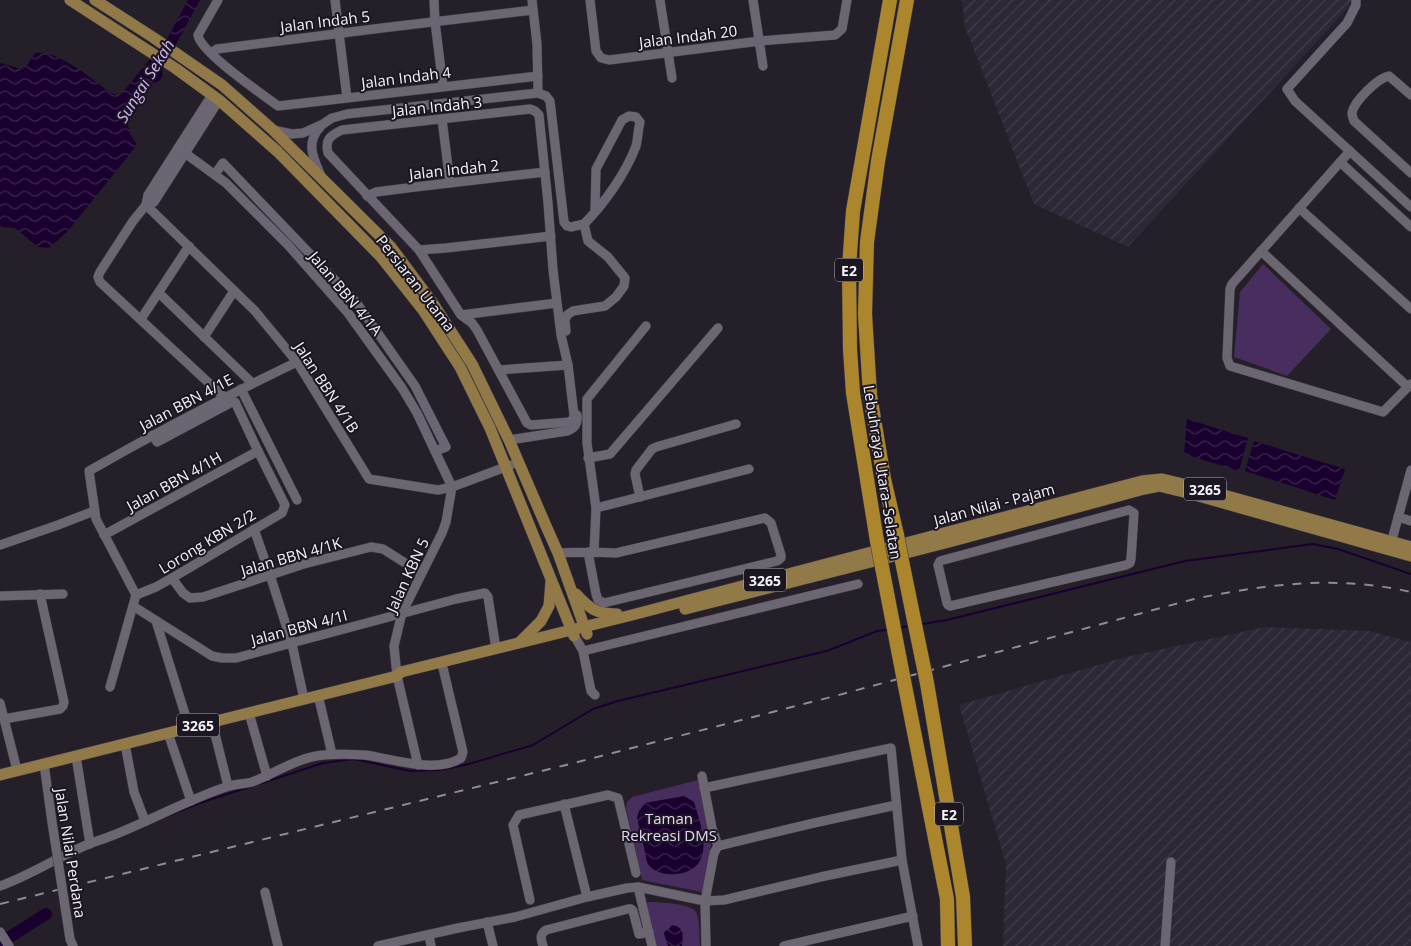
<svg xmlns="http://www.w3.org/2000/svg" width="1411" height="946" viewBox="0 0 1411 946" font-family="'Open Sans',sans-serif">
	<defs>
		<pattern id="industrial-furrows" width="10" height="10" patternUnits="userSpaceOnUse" patternTransform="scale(1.25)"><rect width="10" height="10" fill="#2e2736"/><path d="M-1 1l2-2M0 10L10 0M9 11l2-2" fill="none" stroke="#433c4a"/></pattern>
		<pattern id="water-waves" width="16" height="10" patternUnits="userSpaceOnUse" patternTransform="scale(1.25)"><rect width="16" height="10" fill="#1a002f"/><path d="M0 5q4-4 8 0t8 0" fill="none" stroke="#3c264e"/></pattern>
	</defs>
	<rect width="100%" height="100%" fill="#241f29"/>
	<g fill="url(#industrial-furrows)">
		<polygon points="962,0 1355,0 1128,247 1034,204 965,27"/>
		<polygon points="1265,627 1369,631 1411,642 1411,946 1003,946 1006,864 959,705 1126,657"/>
	</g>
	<g fill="#472e5e">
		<polygon points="1263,264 1331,329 1287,376 1234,357 1240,292"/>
		<polygon points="698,780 711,845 702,892 642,880 626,808 627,802 632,797"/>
		<path d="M648 902H652C663 903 693 903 697 914 700 923 699 936 700 946H653L645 906Z"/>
	</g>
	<g fill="url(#water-waves)">
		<path d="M188 0H200L162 70 163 75 159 82 153 83 128 124 130 134 137 145 67 232 49 248 38 247 15 228 2 227 0 225V63L22 69 27 65 35 53C59 49 92 80 111 93L118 95 123 92 168 37Z"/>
		<polygon points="1187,419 1248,438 1239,471 1184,454"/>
		<polygon points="1254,441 1345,469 1335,500 1245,471"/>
		<path d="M684 796 694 802C698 815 706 838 703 851 702 856 700 862 697 865 686 877 657 878 648 864 646 861 646 855 645 852 642 841 640 829 637 818L639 811 645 803Z"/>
		<path d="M672 925C685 927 683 936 682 946H668L664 934 665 931 668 930Z"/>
	</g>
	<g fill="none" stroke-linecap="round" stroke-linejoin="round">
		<g stroke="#1a002f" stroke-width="2">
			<polyline points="922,624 947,620 1185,561 1313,544 1338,549 1411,574"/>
			<polyline points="899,628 909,626"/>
			<polyline points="259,784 323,763 354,759 410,771 440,770 469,764 533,745 593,709 618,701 827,651 877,631 887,630"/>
			<polyline points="162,818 200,803 252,786"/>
		</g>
		<polyline stroke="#1a002f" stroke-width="12" points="0,943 46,914"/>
		<defs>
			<g id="minor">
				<path d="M218 0 198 35C200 52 262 94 278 106L538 76"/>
				<polyline points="335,0 347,98"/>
				<polyline points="434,0 435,22 443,86"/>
				<polyline points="532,0 537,44 538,93"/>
				<polyline points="590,0 596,51 601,58 609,60 760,41 835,35 842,29 847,0"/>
				<polyline points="660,0 672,78"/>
				<polyline points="753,0 763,66"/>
				<polyline points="1356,0 1356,5 1347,23 1287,89 1295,101 1411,207"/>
				<polyline points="211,53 217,49 382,28 533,10"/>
				<path d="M1411 95 1389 76C1378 78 1354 101 1352 113 1352 117 1353 117 1354 121L1411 173"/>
				<polyline points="219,100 154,202 146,205 133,221 100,272 98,277 100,282 225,398"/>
				<polyline points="442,119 450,183"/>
				<path d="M321 126C305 143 313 157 321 176"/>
				<polyline points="273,130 292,134 303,133 323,124 332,118 347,114 538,93 546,96 550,101 564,222 567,226 571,227 584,224"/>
				<polyline points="178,148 226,183 288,245 348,313 402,388 417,413 452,487 446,522 442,533 402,613 394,646 397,676 418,765"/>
				<polyline points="1350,151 1232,284 1230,289 1227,358 1230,366 1383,412 1411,384"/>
				<polyline points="1340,162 1411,227"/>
				<polyline points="215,174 223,163 356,302 415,386 446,447 435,451"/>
				<polyline points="367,196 376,192 415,187 545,172"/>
				<polyline points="146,205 255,311 297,362 369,479 438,490 452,487 511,465"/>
				<polyline points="146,205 148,195 212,95"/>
				<polyline points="1299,208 1411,309"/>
				<polyline points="419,250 446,248 551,236"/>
				<polyline points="1261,251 1408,387"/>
				<polyline points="159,293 252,383"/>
				<path d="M461 315 472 323 477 330 527 423 531 425 570 422 573 419 574 415 568 365 561 335 553 270 548 203 539 115 535 111 530 109 342 130C329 136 325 140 328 153L419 250 461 315 557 303"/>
				<polyline points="141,319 189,246"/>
				<path d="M566 331 565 320 567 315 573 311 605 306 616 297 624 286 625 278 608 257 588 241 584 224C604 204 626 173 636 146 638 138 638 130 640 122L636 117 629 116 622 120 596 169 595 212"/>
				<polyline points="204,337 234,291"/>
				<polyline points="499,370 568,365"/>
				<polyline points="241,389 297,500"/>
				<path d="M509 440 567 431C575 428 578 424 577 415"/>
				<polyline points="588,458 610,454 718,328"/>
				<polyline points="640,497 635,474 636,470 652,449 656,447 736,424"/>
				<polyline points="596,508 749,469"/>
				<polygon points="1129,510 1134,513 1131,559 1130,563 1126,565 950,606 948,605 947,603 938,565 940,561"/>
				<polyline points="1398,517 1411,521"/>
				<polyline points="254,529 270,575 292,644 304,699"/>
				<polyline points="104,535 258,451"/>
				<polyline points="0,545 58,525 94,511"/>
				<polyline points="1390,547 1411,470"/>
				<polyline points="594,552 596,508 587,443 587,399 646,326"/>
				<path d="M558 553C577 552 596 552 616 553L765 518 771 523 781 555V558L777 561 604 603 598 600 596 594 588 552"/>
				<polyline points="172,578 183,593 190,598 203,597 304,564 371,547 383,549 421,573"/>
				<polyline points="136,595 156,587 172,578 282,513 285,505 258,451 235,402 232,402 157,442 153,435"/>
				<polyline points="0,596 63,594"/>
				<polyline points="133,606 212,656 222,658 236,658 456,599 485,593 488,597 496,649"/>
				<polyline points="156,621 189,727"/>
				<polyline points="575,637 583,651 591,691 595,695"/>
				<polyline points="583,651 858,584"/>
				<path d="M110 687 136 595 96 519 89 471C157 432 226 396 297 362"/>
				<polyline points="318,695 332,754"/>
				<polyline points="0,703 17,770"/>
				<polyline points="249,713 267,776"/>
				<polyline points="4,719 60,709 63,706 64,702 40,594"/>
				<polyline points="212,722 228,786"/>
				<polyline points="168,733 191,801"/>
				<polyline points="125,744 134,792 145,821"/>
				<polyline points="76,756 90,844"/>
				<polyline points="44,764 52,822"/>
				<polyline points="702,776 712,828 718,846 714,853 705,901 706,946"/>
				<polyline points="704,788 891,748 902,860 918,946"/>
				<polyline points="564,804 587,897"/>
				<polyline points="718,846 814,823 896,805"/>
				<path d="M0 886C31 875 59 856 89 844 96 841 104 839 111 836 150 821 187 800 226 787 235 784 244 784 252 782 274 774 293 760 316 756 332 753 349 754 365 755 392 759 437 774 461 758L463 752 443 668"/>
				<polyline points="638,887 652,946"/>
				<polyline points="265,892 278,946"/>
				<polyline points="530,900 513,825 519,815 608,795 618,798 636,873"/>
				<polyline points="487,922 493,946"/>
				<polyline points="0,932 9,946"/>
				<polyline points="429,935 431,946"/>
				<polyline points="70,939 73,946"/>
				<polyline points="378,946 458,928 515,917 587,897 627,888 638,887 705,901 724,900 825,876 902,860"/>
				<path d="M543 946C541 939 539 935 546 930L628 909H631L633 911 639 934 649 932"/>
				<polyline points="784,946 913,916"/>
				<polyline points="1165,946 1171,862"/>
			</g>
			<g id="major">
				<polyline points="70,0 175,68 219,100 278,152 381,257 423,310 460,367 490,428 574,636"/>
				<polyline points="95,0 154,38 222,85 273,130 391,247 432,302 472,364 509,440 546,526 558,553 587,634"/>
				<path d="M576 594C590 609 596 614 617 614"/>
				<polyline points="685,609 949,542 1144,489 1159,486 1188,493 1411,556"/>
				<polyline points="520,642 541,621 549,606 551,582"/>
				<polyline points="0,775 397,676 401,672 632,615 1142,481 1162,479 1191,486 1411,547"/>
			</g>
			<g id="highway">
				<polyline points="897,535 884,479 870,395 865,314 867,242 878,161 907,0"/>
				<polyline points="877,541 853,393 850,349 849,268 853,211 890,0"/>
				<polyline points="902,561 914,620"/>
				<polyline points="882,567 893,624"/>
				<polyline points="927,683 963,897 965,946"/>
				<polyline points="905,686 947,899 948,946"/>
			</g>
		</defs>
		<use href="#minor" stroke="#403c45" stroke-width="10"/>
		<use href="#major" stroke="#403c45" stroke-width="12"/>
		<use href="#highway" stroke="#403c45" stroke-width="15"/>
		<use href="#minor" stroke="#6b6672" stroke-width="9"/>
		<use href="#major" stroke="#917948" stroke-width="11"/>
		<use href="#highway" stroke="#ab862c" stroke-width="14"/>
		<path stroke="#8f8b94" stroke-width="2" stroke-dasharray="9 9" stroke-linecap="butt" d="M0 904 562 766 835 696 1194 599C1267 584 1337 575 1411 592"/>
		<defs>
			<polyline id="minor-bridge" points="52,822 70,939"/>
			<g id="highway-bridge">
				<polyline points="897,535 902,561"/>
				<polyline points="877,541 882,567"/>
				<polyline points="914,620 927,683"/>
				<polyline points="893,624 905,686"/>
			</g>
		</defs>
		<use href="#minor-bridge" stroke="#403c45" stroke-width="10" stroke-linecap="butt"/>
		<use href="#highway-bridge" stroke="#403c45" stroke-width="15" stroke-linecap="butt"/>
		<use href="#minor-bridge" stroke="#6b6672" stroke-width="9"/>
		<use href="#highway-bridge" stroke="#ab862c" stroke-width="14"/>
	</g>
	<g text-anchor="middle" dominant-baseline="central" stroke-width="4" stroke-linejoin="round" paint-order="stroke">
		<g fill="#1b1620" stroke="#b4b1b9" stroke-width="1">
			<rect x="835" y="258.5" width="28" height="23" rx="4"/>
			<rect x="1184" y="477.5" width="42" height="23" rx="4"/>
			<rect x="744" y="568.5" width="42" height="23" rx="4"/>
			<rect x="177" y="713.5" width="42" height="23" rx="4"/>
			<rect x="935" y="802.5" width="28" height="23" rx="4"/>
		</g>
		<g font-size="14" font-weight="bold" fill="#f6f3fa">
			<text x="849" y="270">E2</text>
			<text x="1205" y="489">3265</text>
			<text x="765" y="580">3265</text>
			<text x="198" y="725">3265</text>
			<text x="949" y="814">E2</text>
		</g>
		<g font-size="15" fill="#f6f3fa" stroke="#1b1620">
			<text transform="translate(325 21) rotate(-7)">Jalan Indah 5</text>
			<text transform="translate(688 36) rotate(-7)">Jalan Indah 20</text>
			<text transform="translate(406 77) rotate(-7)">Jalan Indah 4</text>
			<text transform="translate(437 106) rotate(-6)">Jalan Indah 3</text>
			<text transform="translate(454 169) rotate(-6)">Jalan Indah 2</text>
			<text transform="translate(416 283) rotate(52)">Persiaran Utama</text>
			<text transform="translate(346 293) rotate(50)">Jalan BBN 4/1A</text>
			<text transform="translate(327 387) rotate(57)">Jalan BBN 4/1B</text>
			<text transform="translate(186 402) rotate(-28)">Jalan BBN 4/1E</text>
			<text transform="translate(883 472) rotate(81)">Lebuhraya Utara–Selatan</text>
			<text transform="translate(174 481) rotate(-29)">Jalan BBN 4/1H</text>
			<text transform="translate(994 504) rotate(-15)">Jalan Nilai - Pajam</text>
			<text transform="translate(207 541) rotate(-31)">Lorong KBN 2/2</text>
			<text transform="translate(291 556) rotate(-16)">Jalan BBN 4/1K</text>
			<text transform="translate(407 575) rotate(-65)">Jalan KBN 5</text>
			<text transform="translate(299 627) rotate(-15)">Jalan BBN 4/1I</text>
			<text transform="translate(71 853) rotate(81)">Jalan Nilai Perdana</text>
		</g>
		<g font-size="15" fill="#e6d6f9" stroke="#1b1620">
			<text x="669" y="818">Taman<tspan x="669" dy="17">Rekreasi DMS</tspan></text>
		</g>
		<g font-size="16" font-style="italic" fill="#d5b5f9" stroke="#1b1620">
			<text transform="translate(145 81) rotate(-58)">Sungai Sekah</text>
		</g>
	</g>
</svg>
